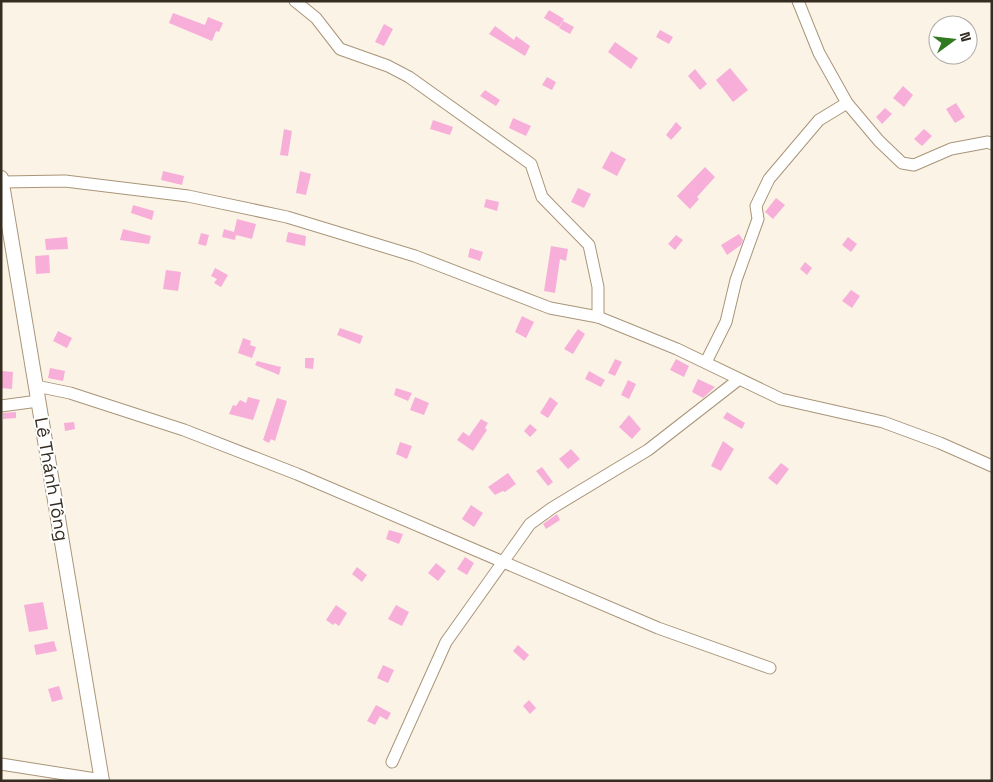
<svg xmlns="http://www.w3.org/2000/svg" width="993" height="782" viewBox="0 0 993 782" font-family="'Space Grotesk',sans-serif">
	<rect width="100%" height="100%" fill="#fcf3e7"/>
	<g fill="#f7afd9">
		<polygon points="549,10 564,19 559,27 544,18"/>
		<polygon points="173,13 205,25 208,17 223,23 219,32 216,31 212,41 169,23"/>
		<polygon points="563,21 574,27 570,34 559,28"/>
		<polygon points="384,24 393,29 384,46 375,42"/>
		<polygon points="495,26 514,40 516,36 530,46 525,56 489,34"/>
		<polygon points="660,30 673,37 669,44 656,37"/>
		<polygon points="615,42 638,58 631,69 608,52"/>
		<polygon points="730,68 748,90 733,102 716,80"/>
		<polygon points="695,69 707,84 700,90 688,76"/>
		<polygon points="547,77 556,82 552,90 542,85"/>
		<polygon points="903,86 913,95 904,107 893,98"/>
		<polygon points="485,90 500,100 496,106 480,96"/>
		<polygon points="956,103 965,117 955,123 946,109"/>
		<polygon points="885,108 892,114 882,124 876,117"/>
		<polygon points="513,118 531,126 526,136 509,128"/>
		<polygon points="433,120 453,127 450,135 430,129"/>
		<polygon points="676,122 682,128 671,140 666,135"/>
		<polygon points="284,129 292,131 288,156 280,155"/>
		<polygon points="924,129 932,136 922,146 914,139"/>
		<polygon points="611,151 626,159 617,176 602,168"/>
		<polygon points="705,167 715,177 697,197 699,199 690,209 677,196"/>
		<polygon points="163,171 184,176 182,185 161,180"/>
		<polygon points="300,171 311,174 306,195 296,193"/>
		<polygon points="578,188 591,194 584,208 571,202"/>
		<polygon points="776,198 785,205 773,219 765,212"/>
		<polygon points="486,199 499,202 497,211 484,207"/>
		<polygon points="133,205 154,211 152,220 131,213"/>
		<polygon points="237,219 256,224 252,239 236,235 235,240 222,237 224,229 234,232"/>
		<polygon points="123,229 151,236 149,244 120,240"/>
		<polygon points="288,232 306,236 305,246 286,242"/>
		<polygon points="201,233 209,235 206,246 198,244"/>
		<polygon points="739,234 743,240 741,245 727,255 721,245"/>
		<polygon points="676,235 683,240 675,250 668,244"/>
		<polygon points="67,237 68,249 46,250 45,239"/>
		<polygon points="848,237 857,244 851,252 842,245"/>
		<polygon points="551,246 568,249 566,261 560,259 555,293 544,291"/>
		<polygon points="470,248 483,252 480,261 468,257"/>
		<polygon points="49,255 50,273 36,274 35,256"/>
		<polygon points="805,262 812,268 807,275 800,269"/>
		<polygon points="215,268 228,275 221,287 214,283 217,279 211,276"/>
		<polygon points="166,270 181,272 178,291 163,289"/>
		<polygon points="851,290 860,296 852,308 842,301"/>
		<polygon points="522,316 534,322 526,338 515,332"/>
		<polygon points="340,328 363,336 360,344 337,335"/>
		<polygon points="578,329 585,334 573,354 564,349"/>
		<polygon points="58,331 72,338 67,348 53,341"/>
		<polygon points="243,338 251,341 250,345 256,347 252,358 238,353"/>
		<polygon points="305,358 314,358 313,369 305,368"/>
		<polygon points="615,359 622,362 615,376 608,373"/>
		<polygon points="676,359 689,366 684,377 670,370"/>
		<polygon points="257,361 281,367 279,375 255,365"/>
		<polygon points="50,368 65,371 63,381 48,378"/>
		<polygon points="2,371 13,372 12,389 1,388"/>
		<polygon points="589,371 605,380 601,387 585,379"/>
		<polygon points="698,379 715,387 703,398 692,392"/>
		<polygon points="628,380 636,384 629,399 621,395"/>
		<polygon points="396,388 412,393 408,401 394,395"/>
		<polygon points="248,397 260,400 253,420 229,414 233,405 236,406 240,400 246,403"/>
		<polygon points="415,397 429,403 424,415 410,410"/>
		<polygon points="550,397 558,403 548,418 540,413"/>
		<polygon points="277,398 287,401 275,441 271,439 269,443 263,440"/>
		<polygon points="16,412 16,418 3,419 3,413"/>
		<polygon points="727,412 745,423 742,429 723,418"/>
		<polygon points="629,415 641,429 632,439 619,427"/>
		<polygon points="481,419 488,423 485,428 487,430 473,451 457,440 463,432 469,436"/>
		<polygon points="74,422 75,429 65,431 64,423"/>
		<polygon points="530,424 537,430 530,437 524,431"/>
		<polygon points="723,441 734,449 721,471 711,466"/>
		<polygon points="400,442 412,446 407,459 396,454"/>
		<polygon points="571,449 580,459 568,469 559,459"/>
		<polygon points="781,463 789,469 777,485 768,478"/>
		<polygon points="542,467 553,482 548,486 536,471"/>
		<polygon points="508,473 516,484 505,492 503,491 495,495 488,487"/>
		<polygon points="471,505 483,513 474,527 462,519"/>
		<polygon points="557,514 560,520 546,529 543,524"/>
		<polygon points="389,530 403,534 399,544 386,539"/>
		<polygon points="465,557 474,563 467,575 457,569"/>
		<polygon points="436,563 446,571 438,581 428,573"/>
		<polygon points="357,567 367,575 362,582 352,574"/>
		<polygon points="43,602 48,629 29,632 24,605"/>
		<polygon points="336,605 347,613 339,626 335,623 333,625 326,620"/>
		<polygon points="396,605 409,612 402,626 388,619"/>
		<polygon points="54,641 57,651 36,655 34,645"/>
		<polygon points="518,645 529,655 524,661 513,651"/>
		<polygon points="383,665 394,670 388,683 377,678"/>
		<polygon points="59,686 63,699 52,702 48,689"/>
		<polygon points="529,700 536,708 530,714 523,706"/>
		<polygon points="376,705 391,713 387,720 380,716 375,725 367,721"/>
	</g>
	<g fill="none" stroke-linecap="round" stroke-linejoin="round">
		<defs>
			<g id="minor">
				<polyline points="295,1 316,18 340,49 388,66 409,77 531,164 542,197 589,245 598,287 598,317"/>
				<polyline points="798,1 819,53 847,103 879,141 902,163 914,165 951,149 988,142 992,144"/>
				<polyline points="2,182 65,181 188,196 287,217 415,256 550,308 598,317 677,349 781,399 883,422 940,443 992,466"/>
				<polyline points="706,362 726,322 736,280 758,219 756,206 769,179 819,120 847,103"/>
				<polyline points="36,386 70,393 184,430 297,474 658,628 770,668"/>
				<polyline points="1,406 38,401"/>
				<polyline points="392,762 446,642 530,524 552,508 648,450 738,380"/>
				<polyline points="1,764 102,780"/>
			</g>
			<polyline id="tertiary" points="1,178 102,781"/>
		</defs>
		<use href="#minor" stroke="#a99578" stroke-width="13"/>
		<use href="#tertiary" stroke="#a99578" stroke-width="16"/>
		<use href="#minor" stroke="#fff" stroke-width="11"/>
		<use href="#tertiary" stroke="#fff" stroke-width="14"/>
	</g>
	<g text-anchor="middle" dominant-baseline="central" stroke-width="4" stroke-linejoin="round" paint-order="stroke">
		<g font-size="18" fill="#352d21" stroke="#fff">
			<text transform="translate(52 479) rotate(80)">Lê Thánh Tông</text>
		</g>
	</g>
	<rect width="993" height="782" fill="none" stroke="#352d21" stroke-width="5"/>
	<g transform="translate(953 40) rotate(75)"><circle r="24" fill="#ffffff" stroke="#aeaba6"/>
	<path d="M0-4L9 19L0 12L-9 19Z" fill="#317a1f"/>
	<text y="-8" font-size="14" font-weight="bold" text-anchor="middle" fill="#352d21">N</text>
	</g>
</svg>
